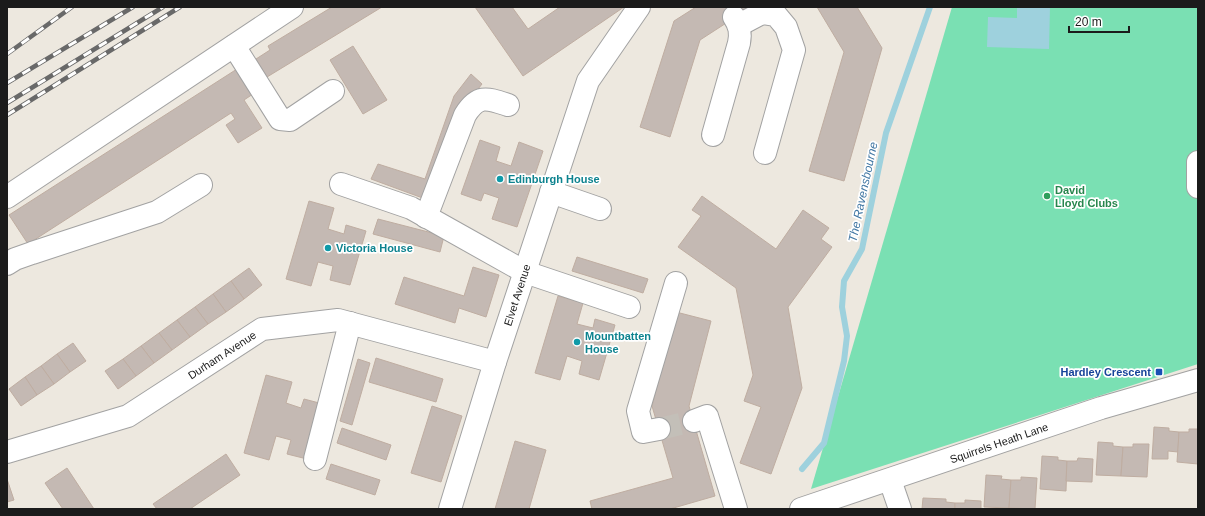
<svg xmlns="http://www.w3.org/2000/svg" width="1205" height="516" viewBox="0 0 1205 516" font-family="Arial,sans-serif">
	<rect width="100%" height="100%" fill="#ede8df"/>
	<polygon fill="#7ae0b3" points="952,7 1198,7 1198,364 811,489"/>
	<polygon fill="#9ed1dd" points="1017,7 1050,7 1049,49 987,47 988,17 1017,18"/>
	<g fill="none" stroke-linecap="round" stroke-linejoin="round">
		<polyline stroke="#9ed1dd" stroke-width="6" points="802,469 824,443 844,361 847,336 842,307 844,281 862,249 886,133 930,7"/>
	</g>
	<g fill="#c4b9b3" stroke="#bfada1">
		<polygon points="332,7 382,7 267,77 256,59 270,50 268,46"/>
		<polygon points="475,7 512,7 528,29 560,7 624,7 523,76"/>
		<polygon points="696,7 751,7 700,40 670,137 640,127 674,21"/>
		<polygon points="817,7 857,7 882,48 844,181 809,171 844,52"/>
		<polygon points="353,46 387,100 363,114 330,60"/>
		<polygon points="237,69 253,94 244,100 262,128 238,143 226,125 235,119 231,113 28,244 9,215"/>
		<polygon points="471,74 482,84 467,103 428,200 371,179 378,164 425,179 454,96"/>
		<polygon points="480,140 500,147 496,161 511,166 519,142 543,151 517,227 492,219 499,198 484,193 481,201 461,194"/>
		<polygon points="702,196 776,249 803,210 829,228 821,239 832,247 788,307 802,388 771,474 740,463 761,407 744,401 753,375 736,288 678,247 701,216 692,210"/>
		<polygon points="309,201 334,208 328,229 344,234 346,225 366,231 350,285 330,280 333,266 318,262 311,286 286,279"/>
		<polygon points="378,219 444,236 440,252 373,234"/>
		<polygon points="577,257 648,279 643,293 572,271"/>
		<polygon points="473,267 499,275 486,317 459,308 455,323 395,304 404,277 464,296"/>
		<polygon points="249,268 262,285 244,299 231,281"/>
		<polygon points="231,281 244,299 226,312 213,294"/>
		<polygon points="213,294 226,312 208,324 195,307"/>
		<polygon points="558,296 583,303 577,324 593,328 595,319 615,325 599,380 579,374 582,361 567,356 560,380 535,373"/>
		<polygon points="195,307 208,324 190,337 177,320"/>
		<polygon points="676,312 711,321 689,406 715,496 670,509 592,509 590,501 673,478 652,406"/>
		<polygon points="177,320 190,337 172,350 159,333"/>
		<polygon points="159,333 172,350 154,363 141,346"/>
		<polygon points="73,343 86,361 70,372 57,354"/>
		<polygon points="141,346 154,363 136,376 123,359"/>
		<polygon points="57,354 70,372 54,384 41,366"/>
		<polygon points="376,358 443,379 436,402 369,382"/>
		<polygon points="123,359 136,376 118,389 105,371"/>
		<polygon points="358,359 370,363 352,425 340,421"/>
		<polygon points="41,366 54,384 37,395 25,377"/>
		<polygon points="266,375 292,382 286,403 301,408 304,399 323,404 307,459 287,454 291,440 276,436 269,460 244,453"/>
		<polygon points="25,377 37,395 21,406 9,389"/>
		<polygon points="432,406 462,416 441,482 411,473"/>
		<polygon points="1154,427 1169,428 1169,431 1179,432 1178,452 1168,451 1168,459 1152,459"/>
		<polygon points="342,428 391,445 386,460 337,443"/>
		<polygon points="1189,429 1198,429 1198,464 1177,462 1179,432 1189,432"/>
		<polygon points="515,441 546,450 529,509 495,509"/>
		<polygon points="1098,442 1113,443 1113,446 1123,447 1121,476 1096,475"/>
		<polygon points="1133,444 1149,444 1147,477 1121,476 1123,447 1133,447"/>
		<polygon points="226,454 240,475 190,509 157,509 153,504"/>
		<polygon points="1042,456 1058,457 1058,460 1067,461 1066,491 1040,489"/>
		<polygon points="1078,458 1093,459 1092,482 1066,481 1067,461 1077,461"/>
		<polygon points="331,464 380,480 375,495 326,479"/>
		<polygon points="67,468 94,509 63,509 45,483"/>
		<polygon points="986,475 1002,476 1001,479 1011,480 1009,508 984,507"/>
		<polygon points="1021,477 1037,478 1035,509 1009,508 1011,480 1021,480"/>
		<polygon points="7,479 14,500 7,502"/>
		<polygon points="923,498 946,499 946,502 955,503 955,509 922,509"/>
		<polygon points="965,500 981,501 981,509 955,509 955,503 965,503"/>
	</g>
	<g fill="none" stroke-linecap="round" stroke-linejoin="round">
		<polyline stroke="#c3bfb8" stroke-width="22" stroke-dasharray="22 11" stroke-linecap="butt" points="659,429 694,421"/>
		<defs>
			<g id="minor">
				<polyline points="739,25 762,13 776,15 786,27 794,50 765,153"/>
				<polyline points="234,46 280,119 290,120 333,91"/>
				<path d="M713 135 739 43C741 33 740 26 734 17"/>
				<polyline points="1198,162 1198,187"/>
				<polyline points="341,184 411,208 525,272 629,307"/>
				<polyline points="551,192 600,209"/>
				<polyline points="7,197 292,7"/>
				<path d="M426 217 465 115C478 94 487 98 508 105"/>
				<polyline points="7,264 15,259 32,253 157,212 201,185"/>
				<polyline points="694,421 707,416 736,509"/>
				<polyline points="659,429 643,432 638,411 676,283"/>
				<polyline points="7,452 128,416 262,329 338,320 495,362"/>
				<polyline points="315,459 350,323"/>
				<polyline points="890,480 900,509"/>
				<polyline points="450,509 495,362 588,81 639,7"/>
				<polyline points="801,509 1101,408 1198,380"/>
			</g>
		</defs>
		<use href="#minor" stroke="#a2a2a2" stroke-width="24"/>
		<use href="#minor" stroke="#fff" stroke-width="22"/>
		<defs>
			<g id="rail">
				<polyline points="7,54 72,7"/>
				<polyline points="7,83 133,7"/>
				<polyline points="7,103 163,7"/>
				<polyline points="7,115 180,7"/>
			</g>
		</defs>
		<use href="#rail" stroke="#696969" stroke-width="4.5"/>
		<use href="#rail" stroke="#fff" stroke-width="3" stroke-dasharray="9" stroke-linecap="butt"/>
	</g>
	<g fill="#0f9aa8" stroke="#fff" stroke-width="1.5">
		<circle cx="500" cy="179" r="4"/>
		<circle cx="328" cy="248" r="4"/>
		<circle cx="577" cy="342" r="4"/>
	</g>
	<circle fill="#2e9e5b" stroke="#fff" stroke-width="1.5" cx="1047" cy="196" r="4"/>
	<rect fill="#1a4fb4" stroke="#fff" stroke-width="1.5" x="1155" y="368" width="8" height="8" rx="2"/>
	<g text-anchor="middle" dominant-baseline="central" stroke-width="3.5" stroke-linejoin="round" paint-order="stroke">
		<g font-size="11" font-weight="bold" fill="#0d838f" stroke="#fff" text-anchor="start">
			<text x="508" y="179">Edinburgh House</text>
			<text x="336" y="248">Victoria House</text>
			<text x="585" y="336">Mountbatten<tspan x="585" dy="13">House</tspan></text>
		</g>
		<g font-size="11" font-weight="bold" fill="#27864d" stroke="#fff" text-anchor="start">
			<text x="1055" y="190">David<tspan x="1055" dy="13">Lloyd Clubs</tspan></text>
		</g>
		<g font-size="11" fill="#1b1b1b" stroke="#fff">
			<text transform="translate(517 295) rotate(-72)">Elvet Avenue</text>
			<text transform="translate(222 355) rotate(-33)">Durham Avenue</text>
			<text transform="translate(999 443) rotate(-19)">Squirrels Heath Lane</text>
		</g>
		<g font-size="11" font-weight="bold" fill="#164399" stroke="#fff" text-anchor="end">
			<text x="1151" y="372">Hardley Crescent</text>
		</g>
		<g font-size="12" font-style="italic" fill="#4378a4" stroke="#fff">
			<text transform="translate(863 192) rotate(-78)">The Ravensbourne</text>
		</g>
	</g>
	<rect width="1205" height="516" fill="none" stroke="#1b1b1b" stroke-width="16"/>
	<path d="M1069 26v6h60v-6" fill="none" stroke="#1b1b1b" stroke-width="2"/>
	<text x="1075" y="26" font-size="12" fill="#1b1b1b" stroke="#ffffff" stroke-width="3" paint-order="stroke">20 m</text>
</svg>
